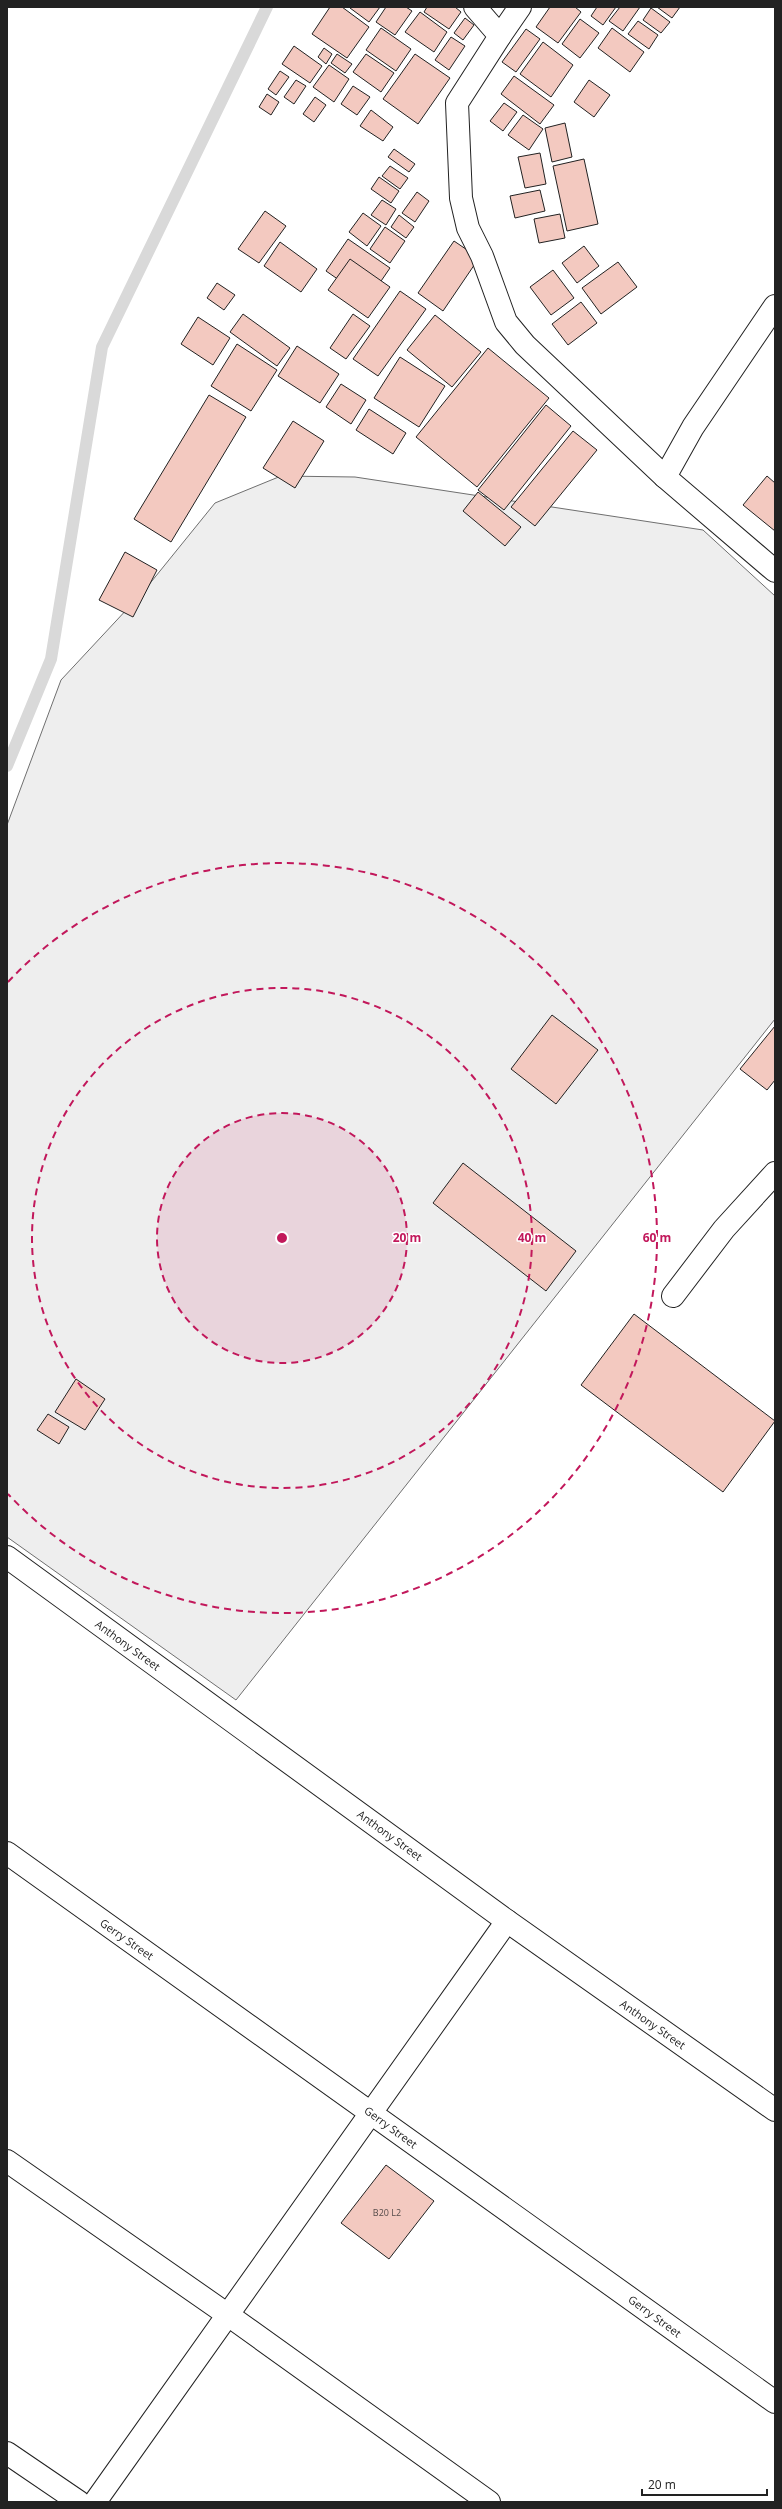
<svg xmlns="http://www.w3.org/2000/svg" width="782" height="2509" viewBox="0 0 782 2509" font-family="'Open Sans',sans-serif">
	<rect width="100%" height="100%" fill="#fff"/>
	<polygon fill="#eee" stroke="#6f6f6f" points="281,476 355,477 703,530 775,596 775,1019 236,1700 7,1537 7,825 61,680 143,592 215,503"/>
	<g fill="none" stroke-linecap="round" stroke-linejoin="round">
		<polyline stroke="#d9d9d9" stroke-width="12" points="7,766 51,659 102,347 267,7"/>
	</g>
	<g fill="#f3c9c0" stroke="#222">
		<polygon points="330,7 342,7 369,27 347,58 312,34"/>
		<polygon points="351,7 380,7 369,22 350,8"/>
		<polygon points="386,7 406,7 412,11 395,35 376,22"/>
		<polygon points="427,7 455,7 461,12 449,29 424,12"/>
		<polygon points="550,7 575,7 581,12 558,43 536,27"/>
		<polygon points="597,7 616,7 603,25 591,16"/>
		<polygon points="620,7 640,7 623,31 609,21"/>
		<polygon points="657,7 680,7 672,18"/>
		<polygon points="651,8 670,22 661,33 643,20"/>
		<polygon points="420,12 447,32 434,52 405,32"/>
		<polygon points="465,18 474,25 463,40 454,33"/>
		<polygon points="580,19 599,33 580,58 562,44"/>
		<polygon points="638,21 658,35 649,49 628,34"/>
		<polygon points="381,28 411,49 396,71 366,50"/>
		<polygon points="612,28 644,52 630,72 598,48"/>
		<polygon points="526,29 540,39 516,72 502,62"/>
		<polygon points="451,37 465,46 449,70 435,60"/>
		<polygon points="543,42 573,65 551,97 520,74"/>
		<polygon points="294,46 322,66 310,83 282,64"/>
		<polygon points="324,48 332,54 326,64 318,57"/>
		<polygon points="337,54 352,64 345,73 331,63"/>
		<polygon points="366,54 394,73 381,92 353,72"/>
		<polygon points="415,54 450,78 418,124 383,99"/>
		<polygon points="329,65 349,79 334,102 313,87"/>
		<polygon points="280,71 289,77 276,95 268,89"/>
		<polygon points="514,76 554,105 540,124 501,94"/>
		<polygon points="296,80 306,86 294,104 284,97"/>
		<polygon points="589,80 610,95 594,117 574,102"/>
		<polygon points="353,86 370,97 357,115 341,104"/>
		<polygon points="267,94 279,102 271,115 259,107"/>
		<polygon points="315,97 326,105 314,122 303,114"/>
		<polygon points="504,103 517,112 503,131 490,121"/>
		<polygon points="371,110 393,127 383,141 360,126"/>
		<polygon points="523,115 543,129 529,150 508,135"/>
		<polygon points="565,123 572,157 552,162 545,128"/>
		<polygon points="394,149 415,164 409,172 388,157"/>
		<polygon points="540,153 546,184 525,188 518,157"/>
		<polygon points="584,159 598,224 567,231 553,166"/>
		<polygon points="390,166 408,178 400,189 382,176"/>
		<polygon points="379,177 399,191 391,203 371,189"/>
		<polygon points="540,190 545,211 515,218 510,196"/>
		<polygon points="417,192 429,201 415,222 402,213"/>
		<polygon points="382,200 396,209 386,225 371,215"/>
		<polygon points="265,211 286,226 259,263 238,249"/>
		<polygon points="363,213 381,226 367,246 349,232"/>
		<polygon points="560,214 565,238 539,243 534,219"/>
		<polygon points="399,215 414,227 406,238 391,227"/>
		<polygon points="385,227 405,241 390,263 370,249"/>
		<polygon points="348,239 390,268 368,300 326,271"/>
		<polygon points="454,241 479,258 443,311 418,293"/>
		<polygon points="280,242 317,269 301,292 264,266"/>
		<polygon points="584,246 599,266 577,283 562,263"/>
		<polygon points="350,259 390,287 368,318 328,290"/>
		<polygon points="618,262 637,287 601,314 582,288"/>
		<polygon points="553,270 574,298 551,315 530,287"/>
		<polygon points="217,283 235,295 224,310 207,298"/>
		<polygon points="400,291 426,309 378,376 353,359"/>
		<polygon points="581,302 597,323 568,345 552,324"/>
		<polygon points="243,314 290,348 277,366 230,332"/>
		<polygon points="353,314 370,326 346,359 330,348"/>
		<polygon points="435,315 481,352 452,387 407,350"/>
		<polygon points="198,317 230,338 213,365 181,344"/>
		<polygon points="237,344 277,370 251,411 211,386"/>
		<polygon points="297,346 339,374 320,403 278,376"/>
		<polygon points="488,348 549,398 477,487 416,437"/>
		<polygon points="400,357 445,386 419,427 374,398"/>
		<polygon points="341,384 366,400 351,424 326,407"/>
		<polygon points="209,395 246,417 171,542 134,519"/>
		<polygon points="546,405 571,426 504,510 478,490"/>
		<polygon points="369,409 406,433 393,454 356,430"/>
		<polygon points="293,421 324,441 295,488 263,468"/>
		<polygon points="573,431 597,450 535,526 511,507"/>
		<polygon points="767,476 775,483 775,531 743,505"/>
		<polygon points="478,492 521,527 505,546 463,511"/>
		<polygon points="125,552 157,570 133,617 99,600"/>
		<polygon points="552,1015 598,1050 556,1104 511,1069"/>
		<polygon points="775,1026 775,1080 767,1090 740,1069"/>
		<polygon points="463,1163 576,1251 546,1291 433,1203"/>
		<polygon points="634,1314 775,1421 723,1492 581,1385"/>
		<polygon points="76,1379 105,1399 85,1430 55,1412"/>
		<polygon points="48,1414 69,1427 59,1444 37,1430"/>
		<polygon points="386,2165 434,2201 389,2259 341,2223"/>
	</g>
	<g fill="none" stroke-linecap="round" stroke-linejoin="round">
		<defs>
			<g id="minor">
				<polyline points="475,7 500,36 457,103 461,198 468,228 482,256 506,322 525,345 665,477 775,571"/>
				<polyline points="500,36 520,7"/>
				<polyline points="665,477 693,427 775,306"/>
				<polyline points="673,1296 724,1229 775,1173"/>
				<polyline points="7,1557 507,1921 775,2110"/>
				<polyline points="7,1853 775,2402"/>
				<polyline points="7,2161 228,2315 489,2502"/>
				<polyline points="7,2453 79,2502"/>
				<polyline points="95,2502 507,1921"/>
			</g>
		</defs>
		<use href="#minor" stroke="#222" stroke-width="24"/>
		<use href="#minor" stroke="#fff" stroke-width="22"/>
	</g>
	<circle cx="282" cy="1238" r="125" fill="#c2185b" fill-opacity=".12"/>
	<g fill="none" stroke="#c2185b" stroke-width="2" stroke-dasharray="7 5">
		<circle cx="282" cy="1238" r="125"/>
		<circle cx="282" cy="1238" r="250"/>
		<path d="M8 982A375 375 0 1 1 8 1494"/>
	</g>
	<g text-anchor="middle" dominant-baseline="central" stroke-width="3" stroke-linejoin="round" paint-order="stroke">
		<g font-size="9" fill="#564c4a">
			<text x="387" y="2212">B20 L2</text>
		</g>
		<g font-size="11" fill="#222" stroke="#fff">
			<text transform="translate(128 1645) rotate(36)">Anthony Street</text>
			<text transform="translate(390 1835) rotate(36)">Anthony Street</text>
			<text transform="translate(127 1939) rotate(35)">Gerry Street</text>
			<text transform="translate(653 2024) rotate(35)">Anthony Street</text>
			<text transform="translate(391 2127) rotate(36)">Gerry Street</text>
			<text transform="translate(655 2316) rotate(36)">Gerry Street</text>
		</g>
	</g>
	<circle cx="282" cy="1238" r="6" fill="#c2185b" stroke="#fff" stroke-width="2"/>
	<g font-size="12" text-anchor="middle" font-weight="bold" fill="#c2185b" stroke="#fff" stroke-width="3" stroke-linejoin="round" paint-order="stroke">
		<text x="407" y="1242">20 m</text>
		<text x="532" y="1242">40 m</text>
		<text x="657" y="1242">60 m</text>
	</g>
	<rect width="782" height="2509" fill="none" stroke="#222222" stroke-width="16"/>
	<path d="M642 2489v6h125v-6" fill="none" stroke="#222222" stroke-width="2"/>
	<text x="648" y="2489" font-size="12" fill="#222222" stroke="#ffffff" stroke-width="3" paint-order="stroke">20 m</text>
</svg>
